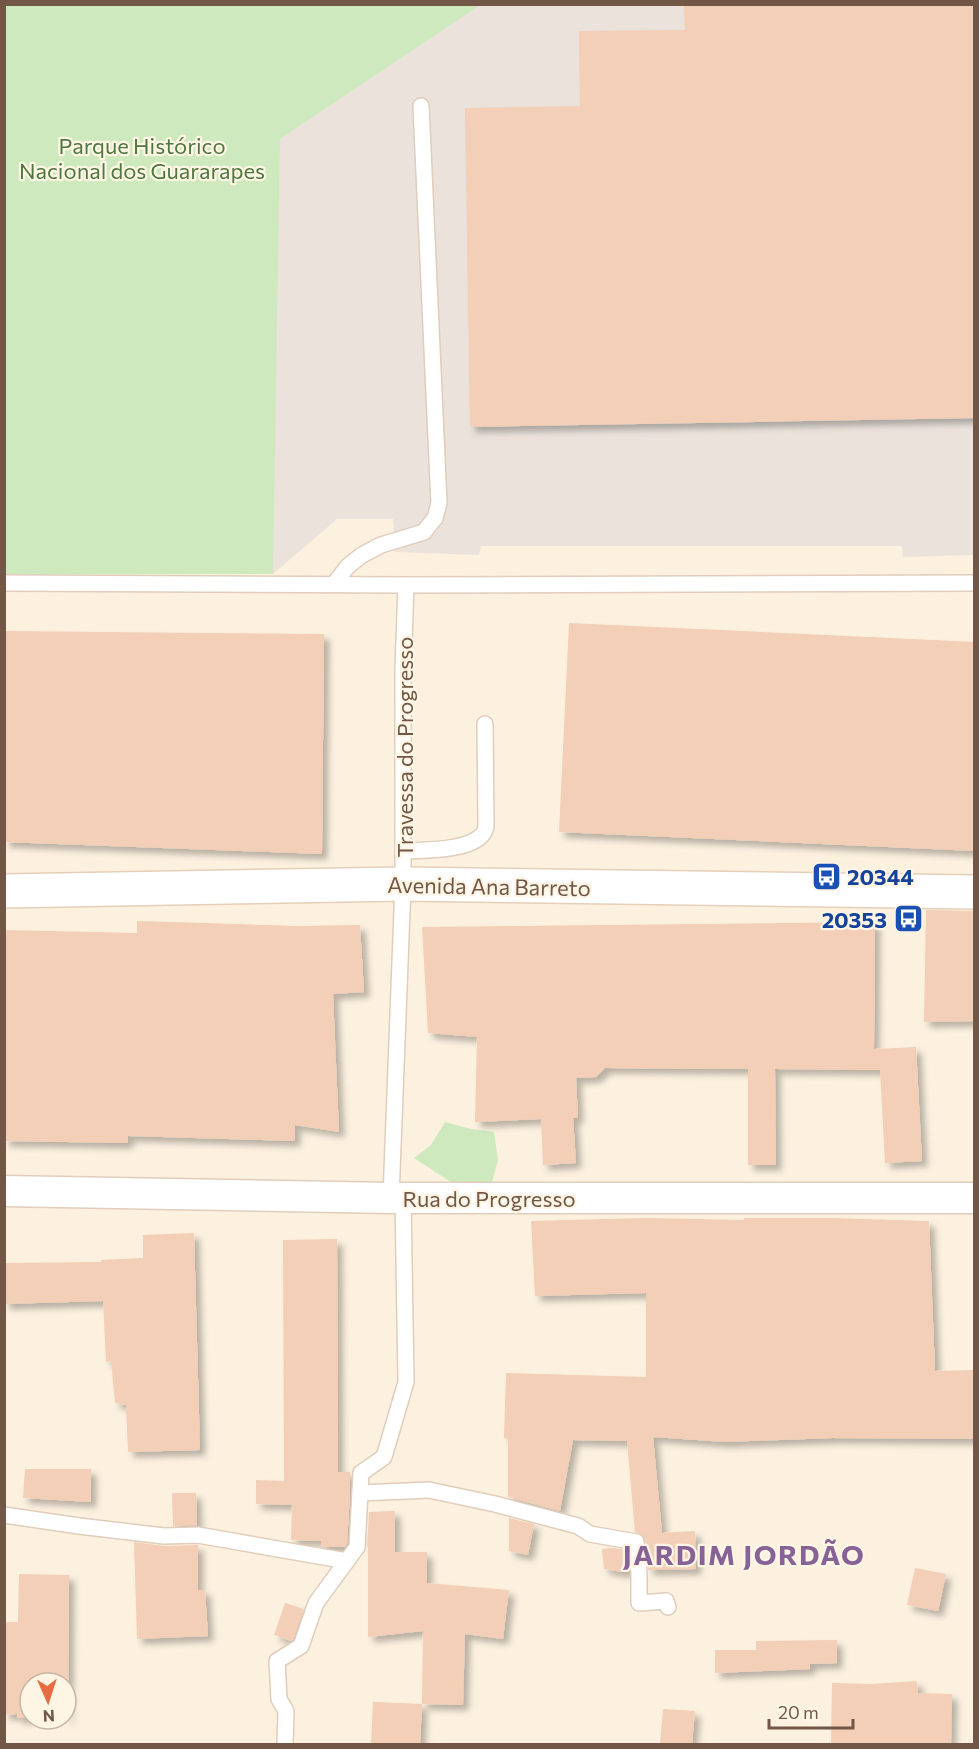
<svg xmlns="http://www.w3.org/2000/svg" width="979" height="1749" viewBox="0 0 979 1749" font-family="Commissioner,sans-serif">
	<defs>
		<filter id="shadow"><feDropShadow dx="5.5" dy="5.5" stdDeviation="3" flood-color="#0004"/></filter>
	</defs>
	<rect width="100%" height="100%" fill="#fcf1df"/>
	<polygon fill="#eae2db" points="473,5 974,5 974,555 903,557 902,546 481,546 479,555 395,552 393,519 337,519 273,574 262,119"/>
	<g fill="#cee9be">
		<polygon points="4,5 480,5 280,139 273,574 5,574"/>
		<polygon points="445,1122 471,1129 494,1132 498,1160 491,1186 460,1188 414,1158 431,1145"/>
	</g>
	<g fill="#f2cfb6" filter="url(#shadow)">
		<polygon points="684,4 975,4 975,418 470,427 465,108 580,106 579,31 685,30"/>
		<polygon points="569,623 975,642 975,851 559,832"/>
		<polygon points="4,631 324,634 322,854 4,842"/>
		<polygon points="926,910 975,911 975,1021 924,1022"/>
		<polygon points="137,921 298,926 360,925 364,992 333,994 339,1132 295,1125 295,1141 128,1136 128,1143 4,1141 4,930 137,933"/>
		<polygon points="875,922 874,1049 916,1047 922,1161 885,1163 880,1070 775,1069 776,1165 748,1165 748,1069 605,1068 596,1077 576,1078 578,1118 573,1118 576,1163 543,1165 541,1119 475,1122 477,1037 428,1033 422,927"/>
		<polygon points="645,1218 744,1220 744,1218 831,1218 929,1221 935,1371 975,1370 975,1439 833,1438 725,1442 653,1437 662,1533 695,1531 696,1569 648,1570 646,1540 643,1535 635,1532 627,1441 573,1440 560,1511 508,1497 508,1439 504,1438 506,1373 646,1377 646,1293 535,1296 531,1221"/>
		<polygon points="194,1233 200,1450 128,1452 126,1405 115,1403 111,1361 106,1362 103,1301 4,1304 4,1263 101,1262 101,1260 143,1258 143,1235"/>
		<polygon points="337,1239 338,1472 350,1472 350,1494 347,1544 345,1547 322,1547 321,1541 291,1540 292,1505 256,1504 256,1480 284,1481 283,1240"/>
		<polygon points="25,1469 91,1469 91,1502 23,1498"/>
		<polygon points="172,1493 196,1493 197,1525 173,1526"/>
		<polygon points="395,1511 395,1552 427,1552 427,1583 509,1590 503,1639 465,1634 463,1705 422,1704 423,1631 368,1637 368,1547 367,1547 369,1512"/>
		<polygon points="509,1518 534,1524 528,1555 509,1551"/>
		<polygon points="134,1542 164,1546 198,1545 198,1590 205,1590 208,1636 137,1639"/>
		<polygon points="613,1548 627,1550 629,1571 623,1572 604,1569 602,1549"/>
		<polygon points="915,1568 946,1574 938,1611 907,1605"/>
		<polygon points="19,1574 69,1575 68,1719 66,1719 66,1683 30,1683 30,1718 17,1718 17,1714 4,1715 4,1622 18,1622"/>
		<polygon points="285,1603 304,1609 293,1640 291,1641 274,1635"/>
		<polygon points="837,1640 837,1663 810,1664 810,1669 715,1673 715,1650 756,1650 756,1641"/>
		<polygon points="917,1681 918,1693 952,1694 951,1744 831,1744 832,1683 872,1684"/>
		<polygon points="373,1702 422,1704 420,1744 371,1744"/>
		<polygon points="663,1709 695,1711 692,1744 660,1744"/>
	</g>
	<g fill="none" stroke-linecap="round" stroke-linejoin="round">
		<defs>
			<g id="lane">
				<polyline points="4,583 406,585 974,583"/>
				<polyline points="334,584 348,566 362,555 381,545 424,532 435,518 439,503 421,106"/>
				<path d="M403 851C423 850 468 851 482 835 484 833 485 830 486 827L485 724"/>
				<polyline points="391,1198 403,884 403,669 406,585"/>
				<polyline points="360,1493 429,1490 495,1504 578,1526 590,1534 636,1542 639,1573 639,1603 666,1601 668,1607"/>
				<polyline points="4,1515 79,1526 164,1536 198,1535 347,1561"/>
				<polyline points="285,1744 286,1711 279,1699 277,1661 301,1646 316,1603 357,1547 361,1473 384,1457 406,1382 403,1198"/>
			</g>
			<polyline id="street" points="4,1191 391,1198 974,1198"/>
			<polyline id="secondary" points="4,891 403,884 974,892"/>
		</defs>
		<use href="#lane" stroke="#e0cdbb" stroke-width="18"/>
		<use href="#street" stroke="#e0cdbb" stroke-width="33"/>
		<use href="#secondary" stroke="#e5cfb9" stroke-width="36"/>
		<use href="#lane" stroke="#fff" stroke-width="15"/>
		<use href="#street" stroke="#fff" stroke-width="30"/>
		<use href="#secondary" stroke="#fff" stroke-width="33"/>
	</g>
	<defs>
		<symbol id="bus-square" viewBox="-11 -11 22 22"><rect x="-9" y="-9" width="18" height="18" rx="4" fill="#1a4fb4" stroke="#fff5e5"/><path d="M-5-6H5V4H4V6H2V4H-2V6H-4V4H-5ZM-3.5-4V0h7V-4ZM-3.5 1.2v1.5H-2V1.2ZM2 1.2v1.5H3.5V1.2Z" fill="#fff"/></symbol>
	</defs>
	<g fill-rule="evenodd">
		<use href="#bus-square" x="810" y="860" width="33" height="33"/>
		<use href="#bus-square" x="892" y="902" width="33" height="33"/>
	</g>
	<g text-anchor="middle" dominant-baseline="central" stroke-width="4.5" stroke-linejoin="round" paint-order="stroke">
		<g font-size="22" fill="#4e783f" stroke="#fff5e5">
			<text x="142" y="145">Parque Histórico<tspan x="142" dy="25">Nacional dos Guararapes</tspan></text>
		</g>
		<g font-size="22" fill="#725747" stroke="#fff5e5">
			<text transform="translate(404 747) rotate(-90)">Travessa do Progresso</text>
			<text transform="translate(489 886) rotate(1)">Avenida Ana Barreto</text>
			<text x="489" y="1198">Rua do Progresso</text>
		</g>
		<g font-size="22" font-weight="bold" fill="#164399" stroke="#fff5e5" text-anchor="start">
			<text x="847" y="876">20344</text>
			<text x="887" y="919" text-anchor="end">20353</text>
		</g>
		<g font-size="28" font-weight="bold" letter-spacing="1.5" fill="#866296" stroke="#fff5e5">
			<text x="744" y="1554">JARDIM JORDÃO</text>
		</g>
	</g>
	<rect width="979" height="1749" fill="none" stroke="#725747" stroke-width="12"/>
	<g transform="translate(48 1701) rotate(177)"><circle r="28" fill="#fff5e5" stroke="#c7b6a6" stroke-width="1.5"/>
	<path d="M0-4.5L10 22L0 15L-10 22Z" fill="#e86b42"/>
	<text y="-9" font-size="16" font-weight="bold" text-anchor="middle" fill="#725747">N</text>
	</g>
	<path d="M769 1719v9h84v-9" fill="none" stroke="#725747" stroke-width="3"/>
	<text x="778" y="1719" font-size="18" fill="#725747" stroke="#fff5e5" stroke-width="4.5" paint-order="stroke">20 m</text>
</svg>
